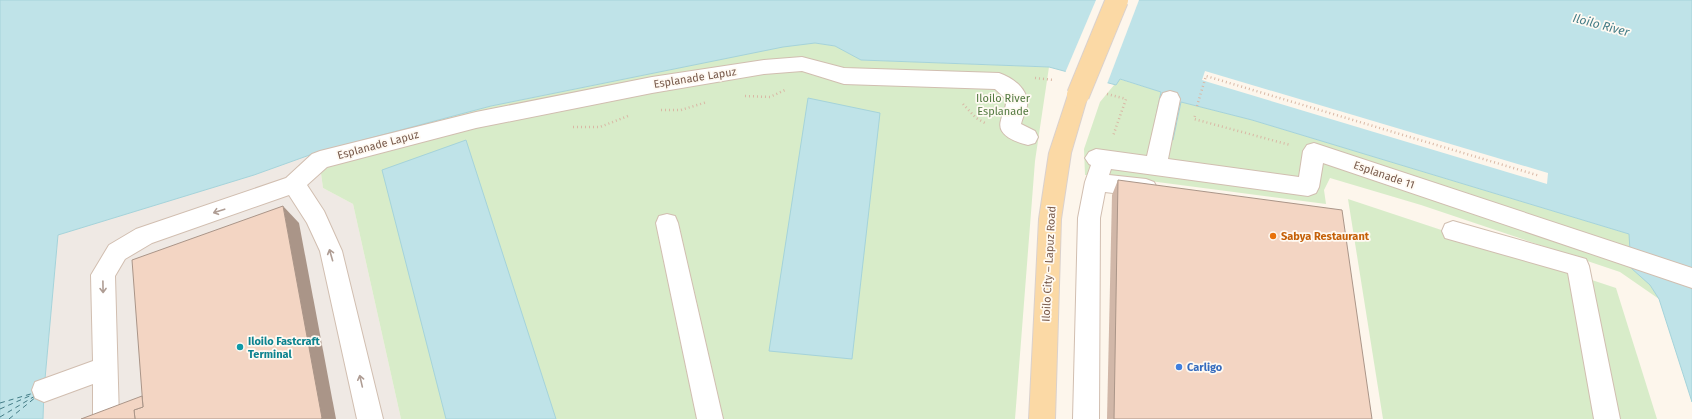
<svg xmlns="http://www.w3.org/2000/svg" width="1692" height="419" viewBox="0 0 1692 419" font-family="'Fira Sans',sans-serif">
	<rect width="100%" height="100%" fill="#fdf6ec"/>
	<polygon fill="#efe9e4" points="318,152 323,188 353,204 401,419 43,419 44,390 58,235 254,175"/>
	<g fill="#d8ecc9">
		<polygon points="815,43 835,46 861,60 1049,67 1035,161 1015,419 401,419 353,204 323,188 318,152 491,106 783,46"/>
		<polygon points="1119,79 1161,92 1152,135 1177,123 1181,102 1252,120 1629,234 1659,299 1620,272 1421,205 1330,178 1324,190 1326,204 1104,175 1085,175 1084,149 1100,102"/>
		<polygon points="1348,199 1616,288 1657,419 1383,419"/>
	</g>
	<g fill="#bfe3e8" stroke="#a5d3da">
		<polygon points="0,0 1692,0 1692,402 1659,299 1650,285 1631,268 1629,234 1252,120 1181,102 1173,140 1152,135 1161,92 1120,79 1116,85 1049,67 861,60 835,46 815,43 783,47 491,106 318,152 254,175 58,235 44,390 43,419 0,419"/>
		<polygon points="808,98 880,113 852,359 769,351"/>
		<polygon points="466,140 556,419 446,419 382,170"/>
	</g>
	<g fill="#fdf6ec">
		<polygon points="1096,0 1139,0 1107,84 1065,73"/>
		<polygon points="1205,71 1548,173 1547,184 1208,82 1202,80"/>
	</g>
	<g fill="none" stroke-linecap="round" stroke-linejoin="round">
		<g stroke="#437c86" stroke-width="1" stroke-dasharray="5 4" stroke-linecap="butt">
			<polyline points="0,403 34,393"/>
			<polyline points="0,409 34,394"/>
			<polyline points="0,417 35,396"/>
			<polyline points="9,419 36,397"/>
		</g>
		<defs>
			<g id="minor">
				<path d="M802 57 844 68 999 73C1013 78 1029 89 1027 106 1026 112 1022 118 1021 124L1035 131 1038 137 1035 143 1028 145C1017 142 996 136 1001 120 1003 112 1007 107 1006 99L995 89 844 84 802 71 764 74 652 93 476 128 327 167 307 185 324 211 342 251 383 419H357L320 251 307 223 289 195 152 243 125 259 115 276 119 419H93V384L44 402 35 398 32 390 35 382 93 361 91 275 109 245 136 229 286 178 312 154 320 151 476 112 652 77 764 60Z"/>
				<polygon points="1170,91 1177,93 1180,99 1168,159 1299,177 1303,151 1307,145 1314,143 1692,268 1692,288 1323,163 1319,187 1316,193 1308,196 1111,169 1109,175 1146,179 1154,182 1157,188 1154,194 1146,197 1105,192 1100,218 1099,419 1073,419 1078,218 1085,182 1091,165 1089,164 1085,158 1089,152 1096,149 1147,156 1160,99 1163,93"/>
				<polygon points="667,214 675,216 678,223 723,419 697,419 656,223 659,216"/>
				<polygon points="1453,221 1586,259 1589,266 1620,419 1594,419 1568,273 1445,238 1442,231 1445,224"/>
			</g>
			<polygon id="major" points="1078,87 1085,89 1088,95 1071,153 1061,219 1055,419 1029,419 1039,219 1049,153 1068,95 1071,89"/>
		</defs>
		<use href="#minor" stroke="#d1beb0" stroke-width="2"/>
		<use href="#major" stroke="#dad1cd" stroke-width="2"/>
		<g stroke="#d9b8a5" stroke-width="2.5" stroke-dasharray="1 3" stroke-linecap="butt">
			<polyline points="1035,78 1054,80"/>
			<polyline points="1107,94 1126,99 1113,136"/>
			<polyline points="745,96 770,97 785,90"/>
			<polyline points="963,104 976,118 985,123"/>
			<polyline points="1197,106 1206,76 1540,176"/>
			<polyline points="661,110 681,110 707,102"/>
			<polyline points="1195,116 1194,119 1290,145"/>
			<polyline points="573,127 600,127 628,116"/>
		</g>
		<use href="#minor" fill="#fff" fill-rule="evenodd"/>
		<use href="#major" fill="#fbd9a5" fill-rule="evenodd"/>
		<defs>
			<polyline id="major-bridge" points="1078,95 1117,0"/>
		</defs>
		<use href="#major-bridge" stroke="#dad1cd" stroke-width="24" stroke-linecap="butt"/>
		<use href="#major-bridge" stroke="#fbd9a5" stroke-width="22"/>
	</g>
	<polygon fill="#d1b7a8" points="1118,180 1372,419 1107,419 1112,195"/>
	<polygon fill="#aa9588" points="283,206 299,223 336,419 321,419"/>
	<g fill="#f3d5c3" stroke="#aa9588">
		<polygon points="1118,180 1342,210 1372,419 1114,419"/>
		<polygon points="283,206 322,418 321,419 135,419 134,410 143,407 132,260"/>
		<polygon points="142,396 143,407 134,410 135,419 81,419"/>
	</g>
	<defs><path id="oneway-shaft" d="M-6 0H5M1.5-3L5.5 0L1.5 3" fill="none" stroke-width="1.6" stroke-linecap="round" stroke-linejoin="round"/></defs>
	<g stroke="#af9d94">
		<use href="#oneway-shaft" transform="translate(219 211) rotate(162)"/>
		<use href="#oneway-shaft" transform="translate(331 255) rotate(-106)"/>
		<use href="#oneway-shaft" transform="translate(103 287) rotate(89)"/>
		<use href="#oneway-shaft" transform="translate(361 381) rotate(-103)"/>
	</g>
	<circle fill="#e8710a" stroke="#fffaf3" stroke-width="1.5" cx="1273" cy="236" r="4"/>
	<circle fill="#0f9aa8" stroke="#fffaf3" stroke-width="1.5" cx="240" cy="347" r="4"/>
	<circle fill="#3f7fe0" stroke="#fffaf3" stroke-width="1.5" cx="1179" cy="367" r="4"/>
	<g text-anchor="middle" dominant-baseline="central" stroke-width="3.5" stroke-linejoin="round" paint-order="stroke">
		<g font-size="11" fill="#7a5c4d" stroke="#fffaf3">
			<text transform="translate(695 78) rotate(-9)">Esplanade Lapuz</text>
			<text transform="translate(378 145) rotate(-15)">Esplanade Lapuz</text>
			<text transform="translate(1384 175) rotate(19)">Esplanade 11</text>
			<text transform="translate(1049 264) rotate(-87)">Iloilo City – Lapuz Road</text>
		</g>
		<g font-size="11" fill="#537a41" stroke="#fffaf3">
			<text x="1003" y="98">Iloilo River<tspan x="1003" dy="13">Esplanade</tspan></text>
		</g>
		<g font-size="11" font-weight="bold" fill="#c56008" stroke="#fffaf3" text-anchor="start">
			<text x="1281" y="236">Sabya Restaurant</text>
		</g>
		<g font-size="11" font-weight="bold" fill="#0d838f" stroke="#fffaf3" text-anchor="start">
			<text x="248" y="341">Iloilo Fastcraft<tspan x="248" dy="13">Terminal</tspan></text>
		</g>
		<g font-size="11" font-weight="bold" fill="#366cbe" stroke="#fffaf3" text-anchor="start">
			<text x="1187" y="367">Carligo</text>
		</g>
		<g font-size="12" font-style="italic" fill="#437c86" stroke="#fffaf3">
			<text transform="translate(1601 25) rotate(15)">Iloilo River</text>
		</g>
	</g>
</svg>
